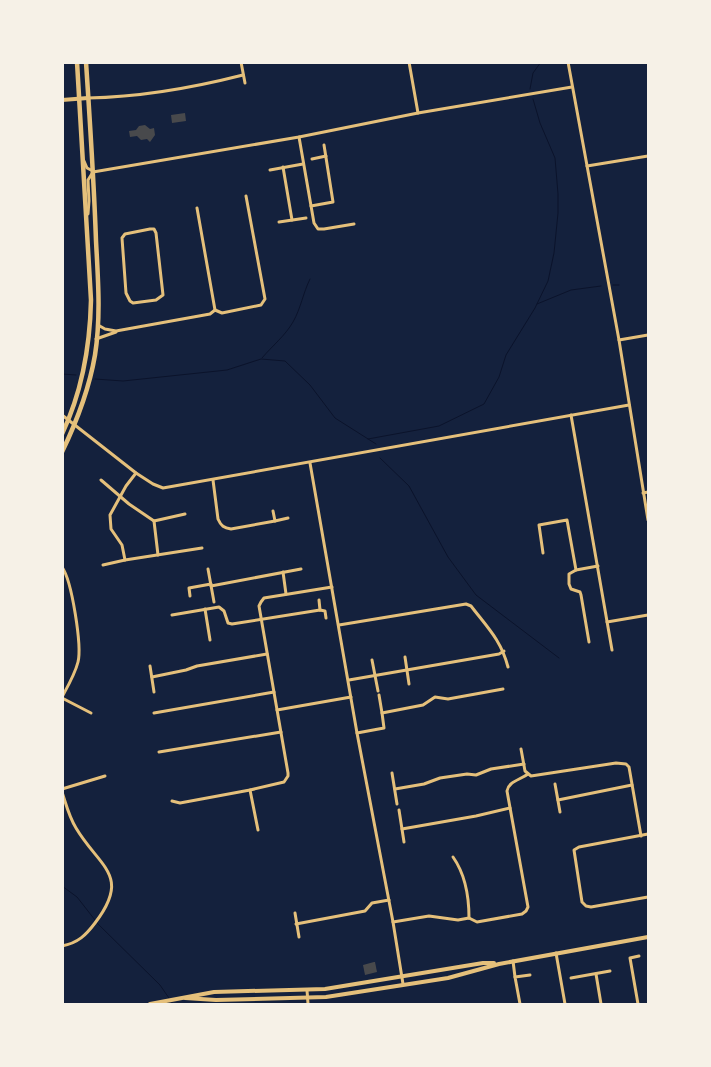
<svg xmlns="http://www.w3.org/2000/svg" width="711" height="1067" viewBox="0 0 711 1067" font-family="Montserrat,sans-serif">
	<rect width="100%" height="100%" fill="#14213d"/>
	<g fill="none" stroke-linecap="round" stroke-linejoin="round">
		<g stroke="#0b132b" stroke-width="1">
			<polyline points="530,89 533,73 541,62"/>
			<polyline points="613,285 619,285"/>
			<polyline points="537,304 571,290 601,286"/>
			<path d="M262 358C272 346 285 336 293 322 301 308 303 293 310 279"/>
			<polyline points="62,374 76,375"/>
			<polyline points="95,379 123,381 227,370 261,359 285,361 310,385 335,418 376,444"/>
			<polyline points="368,439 439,426 484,404 499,377 506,355 535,308 548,281 554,253 558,213 558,194 555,158 540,123 533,99"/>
			<polyline points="380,458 409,486 448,557 476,595 559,658"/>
			<polyline points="62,886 77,897 95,920"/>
			<polyline points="97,923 160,985 173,1004"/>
		</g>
	</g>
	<g fill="#48494c">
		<polygon points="185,113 186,121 172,123 171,115"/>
		<polygon points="145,125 150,129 154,128 155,135 150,142 147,139 141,140 137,136 130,137 129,131 136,130 139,126"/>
		<polygon points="374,962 375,962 377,972 365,975 363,965"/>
	</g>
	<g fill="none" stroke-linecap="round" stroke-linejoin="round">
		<g stroke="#e5c07b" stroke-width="3">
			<polyline points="241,62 245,83"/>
			<polyline points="409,62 418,113"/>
			<polyline points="568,62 619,340 648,520"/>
			<path d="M88 98C142 97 192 88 243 75"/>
			<polyline points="299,137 314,223 318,229 324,229 354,224"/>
			<polyline points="312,159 326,156"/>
			<polyline points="84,161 87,168 93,171"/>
			<polyline points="587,166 648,156"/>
			<polyline points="283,167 292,220"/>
			<polyline points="270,170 303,164"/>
			<polyline points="93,172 299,137 418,113 572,87"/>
			<polyline points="311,206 333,202 324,145"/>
			<polyline points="197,208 215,310"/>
			<polyline points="88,214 89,201 88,180 93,172"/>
			<polyline points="279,222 306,218"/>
			<polygon points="150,229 154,229 156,233 163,295 156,300 133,303 130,301 126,293 122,238 125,234"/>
			<polyline points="98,325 105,329 116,331 210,314 215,310 222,313 261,305 265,299 246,196"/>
			<polyline points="96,339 116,332"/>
			<polyline points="619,340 648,335"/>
			<polyline points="62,415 136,473 153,484 163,488 629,405"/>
			<polyline points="571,415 612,650"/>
			<polyline points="310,463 357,733 393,922 403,984"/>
			<polyline points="101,480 129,504 154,521 185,514"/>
			<path d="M213 480 218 519C221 526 224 528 231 529L275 521"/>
			<polyline points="643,493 648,492"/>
			<polyline points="273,511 275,521 288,518"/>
			<polyline points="154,521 158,555"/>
			<polyline points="543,553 539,525 567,520 576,570"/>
			<polyline points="125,560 122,545 111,529 110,515 126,486 136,473"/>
			<polyline points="103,565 125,560 202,548"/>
			<path d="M62 567C72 581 82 646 78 662 75 674 68 686 62 697"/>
			<polyline points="208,569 214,602"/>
			<polyline points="283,572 286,594"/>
			<polyline points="211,586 301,569"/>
			<polyline points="190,596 189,588 211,584"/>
			<polyline points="319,600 320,610"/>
			<polyline points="205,609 210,640"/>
			<polyline points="172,615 219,607 224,611 228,623 232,624 320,610 325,611 326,618"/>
			<polyline points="607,622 648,615"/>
			<path d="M339 625 466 604 471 606C487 627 501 640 508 667"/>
			<polyline points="589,642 581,595 580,592 571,589 569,584 569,574 576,570 598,566"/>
			<polyline points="405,657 409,684"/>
			<polyline points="372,660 378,691"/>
			<polyline points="150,666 154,692"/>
			<polyline points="152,677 186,670 197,666 267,654"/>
			<polyline points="349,680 499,654 504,651"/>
			<polyline points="379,695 382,713"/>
			<polyline points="62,698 91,713"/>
			<polyline points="277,710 351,697"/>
			<polyline points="154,713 274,692"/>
			<polyline points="357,733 384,728 382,713 423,705 435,697 448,699 503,689"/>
			<polyline points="521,749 525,771 531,776 616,763 626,764 629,767 641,836"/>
			<polyline points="159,752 281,732"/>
			<polyline points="392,773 397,804"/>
			<polyline points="555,784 560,812"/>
			<polyline points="62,789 105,776"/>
			<polyline points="395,789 424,784 440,778 467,774 476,775 491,769 524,764"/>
			<polyline points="250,790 258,830"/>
			<path d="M62 792C66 804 69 817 76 828 99 867 132 875 95 923 86 935 78 943 62 946"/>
			<polyline points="558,800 632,785"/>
			<polyline points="172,801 180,803 250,790 284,782 288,776 288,773 259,606 261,602 264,598 332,587"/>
			<polyline points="399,810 404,842"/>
			<polyline points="402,829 476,816 510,808"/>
			<polyline points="648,834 579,847 574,850 582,902 586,906 591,907 648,897"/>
			<path d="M453 857C465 874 469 897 469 918"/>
			<polyline points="295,913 299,937"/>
			<path d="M393 922 429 916 458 920 469 918 477 922 522 914 526 911 528 907 507 791C509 781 520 780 528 774"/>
			<polyline points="296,924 365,911 372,903 389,900"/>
			<polyline points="556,953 565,1004"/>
			<polyline points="513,961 515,977"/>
			<polyline points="596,974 601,1004"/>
			<polyline points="571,978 610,971"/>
			<polyline points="307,990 308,1004"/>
			<polyline points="520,1004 515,977 530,975"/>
			<polyline points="638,1004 630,958 639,956"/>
		</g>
		<g stroke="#e5c07b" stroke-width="4">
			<polyline points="62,100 88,98"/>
			<polyline points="185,998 216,1000 326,997 448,978 499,964 648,937"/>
			<polyline points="150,1004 214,992 325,989 483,963 494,963"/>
		</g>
		<g stroke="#e5c07b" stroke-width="4.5">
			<path d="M62 434C82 392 90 346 91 300L77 62"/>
			<path d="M62 452C77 421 89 390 95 355 101 317 98 279 96 241 94 182 90 122 86 62"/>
		</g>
	</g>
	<rect width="711" height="1067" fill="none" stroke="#f6f1e7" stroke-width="128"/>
</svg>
